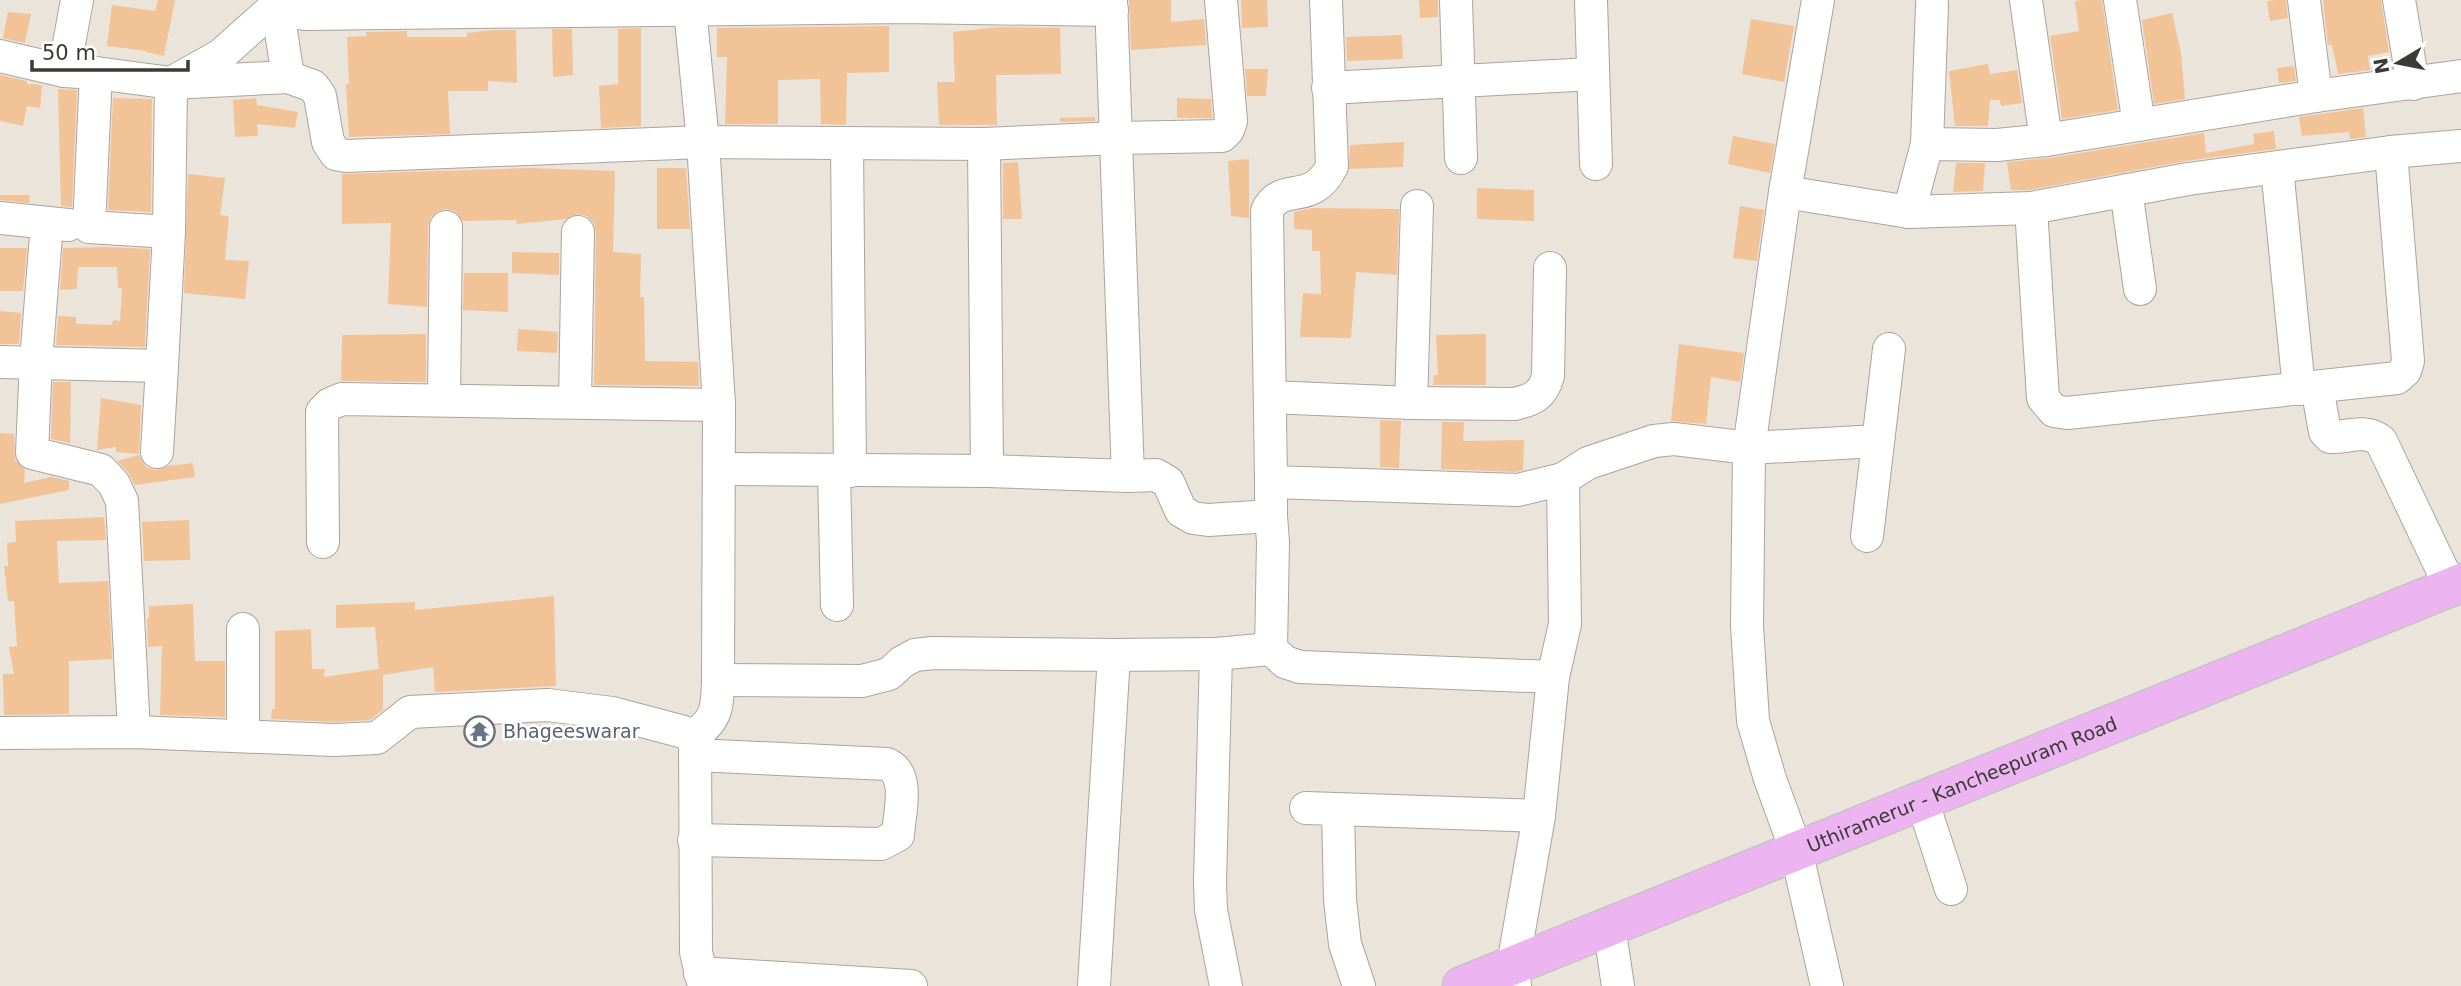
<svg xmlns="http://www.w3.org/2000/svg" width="2461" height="986" viewBox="0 0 2461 986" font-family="'DejaVu Sans',sans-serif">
	<rect width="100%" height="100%" fill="#ebe4db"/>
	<g fill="#f1c397">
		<polygon points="158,0 175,0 164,56 146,52 147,51 107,46 112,5 155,11"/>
		<polygon points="1129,0 1171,0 1171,22 1204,19 1206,45 1131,50"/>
		<polygon points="1241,0 1267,0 1268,27 1242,28"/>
		<polygon points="1419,0 1438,0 1438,17 1420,18"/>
		<polygon points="2083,0 2102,0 2118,110 2062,119 2050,36 2079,31 2075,1"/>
		<polygon points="2277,0 2286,0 2288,18 2270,21 2267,1"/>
		<polygon points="2323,0 2381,0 2389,52 2368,56 2370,70 2338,74 2332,45 2328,45"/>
		<polygon points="8,12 31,14 25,43 3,38"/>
		<polygon points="2172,13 2181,53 2185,99 2154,104 2142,20"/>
		<polygon points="1751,19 1794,26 1784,82 1742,74"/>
		<polygon points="889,26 889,72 847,73 846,125 821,124 820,79 778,80 778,124 725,124 727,57 717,57 717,28"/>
		<polygon points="998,27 1060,28 1061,74 996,75 997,125 939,125 937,82 955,82 953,32"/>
		<polygon points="641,28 641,126 601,128 599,86 618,84 618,29"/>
		<polygon points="552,29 572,29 573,75 553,77"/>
		<polygon points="493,30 516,30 517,83 488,81 488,91 448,91 450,134 349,137 346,84 349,84 347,37 366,36 366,32 407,31 407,37 467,37 467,33"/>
		<polygon points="1402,35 1403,59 1347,61 1346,37"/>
		<polygon points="1988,64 1990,74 2017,70 2022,103 2001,106 2000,100 1990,100 1988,126 1955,126 1949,71"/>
		<polygon points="2294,66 2296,81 2279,83 2277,68"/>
		<polygon points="1245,69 1268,69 1266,96 1247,96"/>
		<polygon points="0,75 27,81 27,84 42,85 40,108 27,106 23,126 0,121"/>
		<polygon points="58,89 77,90 72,207 61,206"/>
		<polygon points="113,98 152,99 151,212 108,210"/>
		<polygon points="256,98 257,105 298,112 295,128 257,124 258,136 235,137 233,100"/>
		<polygon points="1177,98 1211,99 1212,118 1177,118"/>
		<polygon points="2363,108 2366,137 2350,139 2349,132 2302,136 2299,117"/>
		<polygon points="1095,117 1095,121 1060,122 1060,118"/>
		<polygon points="2274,131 2276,149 2185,161 2029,190 2011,190 2007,162 2049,158 2204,133 2206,153 2254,144 2253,134"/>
		<polygon points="1733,136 1775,144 1770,173 1728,164"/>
		<polygon points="1404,142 1403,167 1349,169 1350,145"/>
		<polygon points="1249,159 1249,218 1231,216 1228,161"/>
		<polygon points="1018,162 1022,219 1003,219 1003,163"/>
		<polygon points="1956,163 1985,163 1983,191 1953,192"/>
		<polygon points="530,168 615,171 613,252 641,254 640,297 644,297 645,361 698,362 699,386 594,385 596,232 594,223 587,216 578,214 566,219 517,224 516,220 463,221 455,211 446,209 438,211 431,217 428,227 427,307 388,304 391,223 342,224 342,174"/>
		<polygon points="657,168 686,168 690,229 657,229"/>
		<polygon points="188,174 225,178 220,215 229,216 225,260 249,261 245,299 184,293"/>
		<polygon points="1477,188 1534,190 1534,221 1477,219"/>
		<polygon points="0,195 30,195 29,203 0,200"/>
		<polygon points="1740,206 1764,210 1757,261 1733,258"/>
		<polygon points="1312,208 1399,209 1397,275 1356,272 1351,338 1300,337 1303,293 1321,294 1320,251 1312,251 1312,230 1294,229 1294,212"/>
		<polygon points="107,247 150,249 145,347 56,345 58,316 76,317 76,323 79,324 112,325 113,320 120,321 122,288 118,288 117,267 78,267 77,289 60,290 63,248"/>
		<polygon points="0,248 27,248 23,291 0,291"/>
		<polygon points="512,252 559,253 559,275 512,273"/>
		<polygon points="464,273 508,273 508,312 463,310"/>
		<polygon points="0,311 21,313 19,344 0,344"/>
		<polygon points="518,329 558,332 557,353 517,351"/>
		<polygon points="426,334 426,382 341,381 342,335"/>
		<polygon points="1486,334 1486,385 1433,385 1434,375 1438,375 1436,335"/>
		<polygon points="1679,344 1744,353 1740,382 1711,377 1706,424 1671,421"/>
		<polygon points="53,382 71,382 70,443 51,439"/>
		<polygon points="101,398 141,405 139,454 116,452 116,447 97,450"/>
		<polygon points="1380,420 1401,421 1399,468 1380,467"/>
		<polygon points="1442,422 1464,422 1463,441 1524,440 1523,470 1516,472 1441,469"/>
		<polygon points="0,433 14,434 15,460 25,470 24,483 51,477 69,481 69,490 0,504"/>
		<polygon points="139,455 146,467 155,470 169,466 193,463 195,477 135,485 128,472 117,461"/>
		<polygon points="104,517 106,540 57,541 59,583 108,581 112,659 69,661 69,714 4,715 3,674 14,674 9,647 17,646 14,601 8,601 4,566 8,566 7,543 16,542 15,521"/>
		<polygon points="189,520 190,560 144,561 142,522"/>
		<polygon points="554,596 556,686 435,692 433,667 383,675 383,710 370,720 334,722 271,719 272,709 275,709 275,631 311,629 312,669 325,669 324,677 379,669 375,627 336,628 336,605 415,602 415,610"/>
		<polygon points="193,604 195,661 225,661 225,717 160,715 162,646 148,647 147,619 149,618 149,606"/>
	</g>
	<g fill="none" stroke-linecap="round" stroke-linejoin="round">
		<defs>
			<g id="minor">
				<polyline points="1111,0 1128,476"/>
				<path d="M1326 0 1332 166C1312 208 1281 180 1267 211L1271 482 1518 490 1563 479 1588 463 1654 441 1674 439 1749 448 1747 626 1753 721 1770 779 1796 850 1827 986"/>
				<polyline points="1456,0 1461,158"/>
				<polyline points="1591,0 1596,164"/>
				<polyline points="1818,0 1785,192 1749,448 1878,441"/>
				<polyline points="2026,0 2046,140 1997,145 1927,144 1909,212 2031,208 2188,179 2391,152 2461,146"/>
				<polyline points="2120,0 2139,125"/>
				<polyline points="2304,0 2316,96"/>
				<polyline points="2399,0 2413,84"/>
				<polyline points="277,5 291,12 305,14 904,7 1112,10"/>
				<polyline points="277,5 288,77"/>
				<polyline points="0,56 64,71 96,73 171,83 288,77 313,86 320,96 328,142 336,154 346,156 703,142 690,9"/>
				<polyline points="64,71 77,0"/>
				<polyline points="96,73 89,227 169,232"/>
				<polyline points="1328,88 1593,74"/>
				<polyline points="2046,140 2316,96 2461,76"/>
				<polyline points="847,144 850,471"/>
				<polyline points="984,144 987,471"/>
				<polyline points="1927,144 1932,4"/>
				<polyline points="2277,168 2299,389"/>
				<polyline points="2126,190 2140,289"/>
				<polyline points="1785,192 1909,212"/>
				<polyline points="2031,208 2043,398 2054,411 2067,413 2397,378 2405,371 2408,361 2391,152"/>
				<polyline points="0,218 68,225"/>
				<polyline points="47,223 36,361 32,453 101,470 114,484 122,501 134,732"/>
				<polyline points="0,362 162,366 169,232 171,83 221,55 277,5 278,0"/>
				<path d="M2317 387 2325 432 2330 437C2348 438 2365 428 2381 441L2451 588"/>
				<path d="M1270 397 1411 403 1514 404C1533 400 1543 395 1548 376L1550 268"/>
				<polyline points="444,399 446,227"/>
				<polyline points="575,402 578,232"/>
				<polyline points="1411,403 1417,206"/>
				<polyline points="157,452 162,366"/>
				<polyline points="720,469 987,471 1128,476 1156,475 1168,482 1181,511 1193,518 1208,520 1271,516 1271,482"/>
				<polyline points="834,471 837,605"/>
				<polyline points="1271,516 1273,542 1271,649 1285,662 1300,667 1553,677"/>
				<polyline points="1867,536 1889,349"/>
				<polyline points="323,542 322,412 330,404 342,399 719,405"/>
				<polyline points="243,629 243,736"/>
				<polyline points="718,680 862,681 889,674 902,662 915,655 933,653 1114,655"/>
				<path d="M0 733 134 732 334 740 377 738 410 712 548 705 612 713 695 735C718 718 717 707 718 680L719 405 703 142 984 144 1118 138 1222 136 1228 130 1231 121 1221 0"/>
				<polyline points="695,735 696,952 704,986"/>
				<polyline points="1922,800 1951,889"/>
				<polyline points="1306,808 1539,816"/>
				<polyline points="1338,810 1340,900 1345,944 1359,986"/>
				<path d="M694 840 881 844 898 835C899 814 911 775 887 764L695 755"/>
				<polyline points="1609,926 1618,986"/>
				<polyline points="700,973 911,986"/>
				<polyline points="1094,986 1114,655 1216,654"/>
				<polyline points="1226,986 1211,910 1210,882 1216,654 1271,649"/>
				<polyline points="1515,986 1513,965 1539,816 1553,677 1565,624 1563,479"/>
			</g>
			<g id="major">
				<path id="s1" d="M1462 986 2461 583"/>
			</g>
		</defs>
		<use href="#minor" stroke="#aba49c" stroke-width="34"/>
		<use href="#major" stroke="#c4c4c3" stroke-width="41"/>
		<use href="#minor" stroke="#fff" stroke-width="32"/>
		<use href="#major" stroke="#edb4f2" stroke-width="38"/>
	</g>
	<defs>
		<symbol id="temple-ring" viewBox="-11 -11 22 22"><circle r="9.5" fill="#fff" stroke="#6b7280" stroke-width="1.5"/><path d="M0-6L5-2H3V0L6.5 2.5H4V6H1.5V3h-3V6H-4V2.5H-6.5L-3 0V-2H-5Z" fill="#6b7280"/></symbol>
	</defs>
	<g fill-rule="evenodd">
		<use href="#temple-ring" x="462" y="714" width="35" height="35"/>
	</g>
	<g text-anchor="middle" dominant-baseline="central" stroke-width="5" stroke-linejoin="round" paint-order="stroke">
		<g font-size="19" fill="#5b616d" stroke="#fff" text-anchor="start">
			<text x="503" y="731">Bhageeswarar</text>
		</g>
		<g font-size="19" fill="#3c3a36" stroke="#fff">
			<text stroke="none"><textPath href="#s1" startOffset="539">Uthiramerur - Kancheepuram Road</textPath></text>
		</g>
	</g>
	<g transform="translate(2398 63) rotate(260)" stroke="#ffffff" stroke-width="5" paint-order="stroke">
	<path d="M0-5L12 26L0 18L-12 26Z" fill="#3c3a36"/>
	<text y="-10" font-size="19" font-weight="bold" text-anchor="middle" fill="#3c3a36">N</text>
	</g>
	<path d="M32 60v10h156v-10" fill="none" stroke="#3c3a36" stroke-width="3.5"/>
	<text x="42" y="60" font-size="21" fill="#3c3a36" stroke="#ffffff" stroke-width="5" paint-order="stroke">50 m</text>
</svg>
